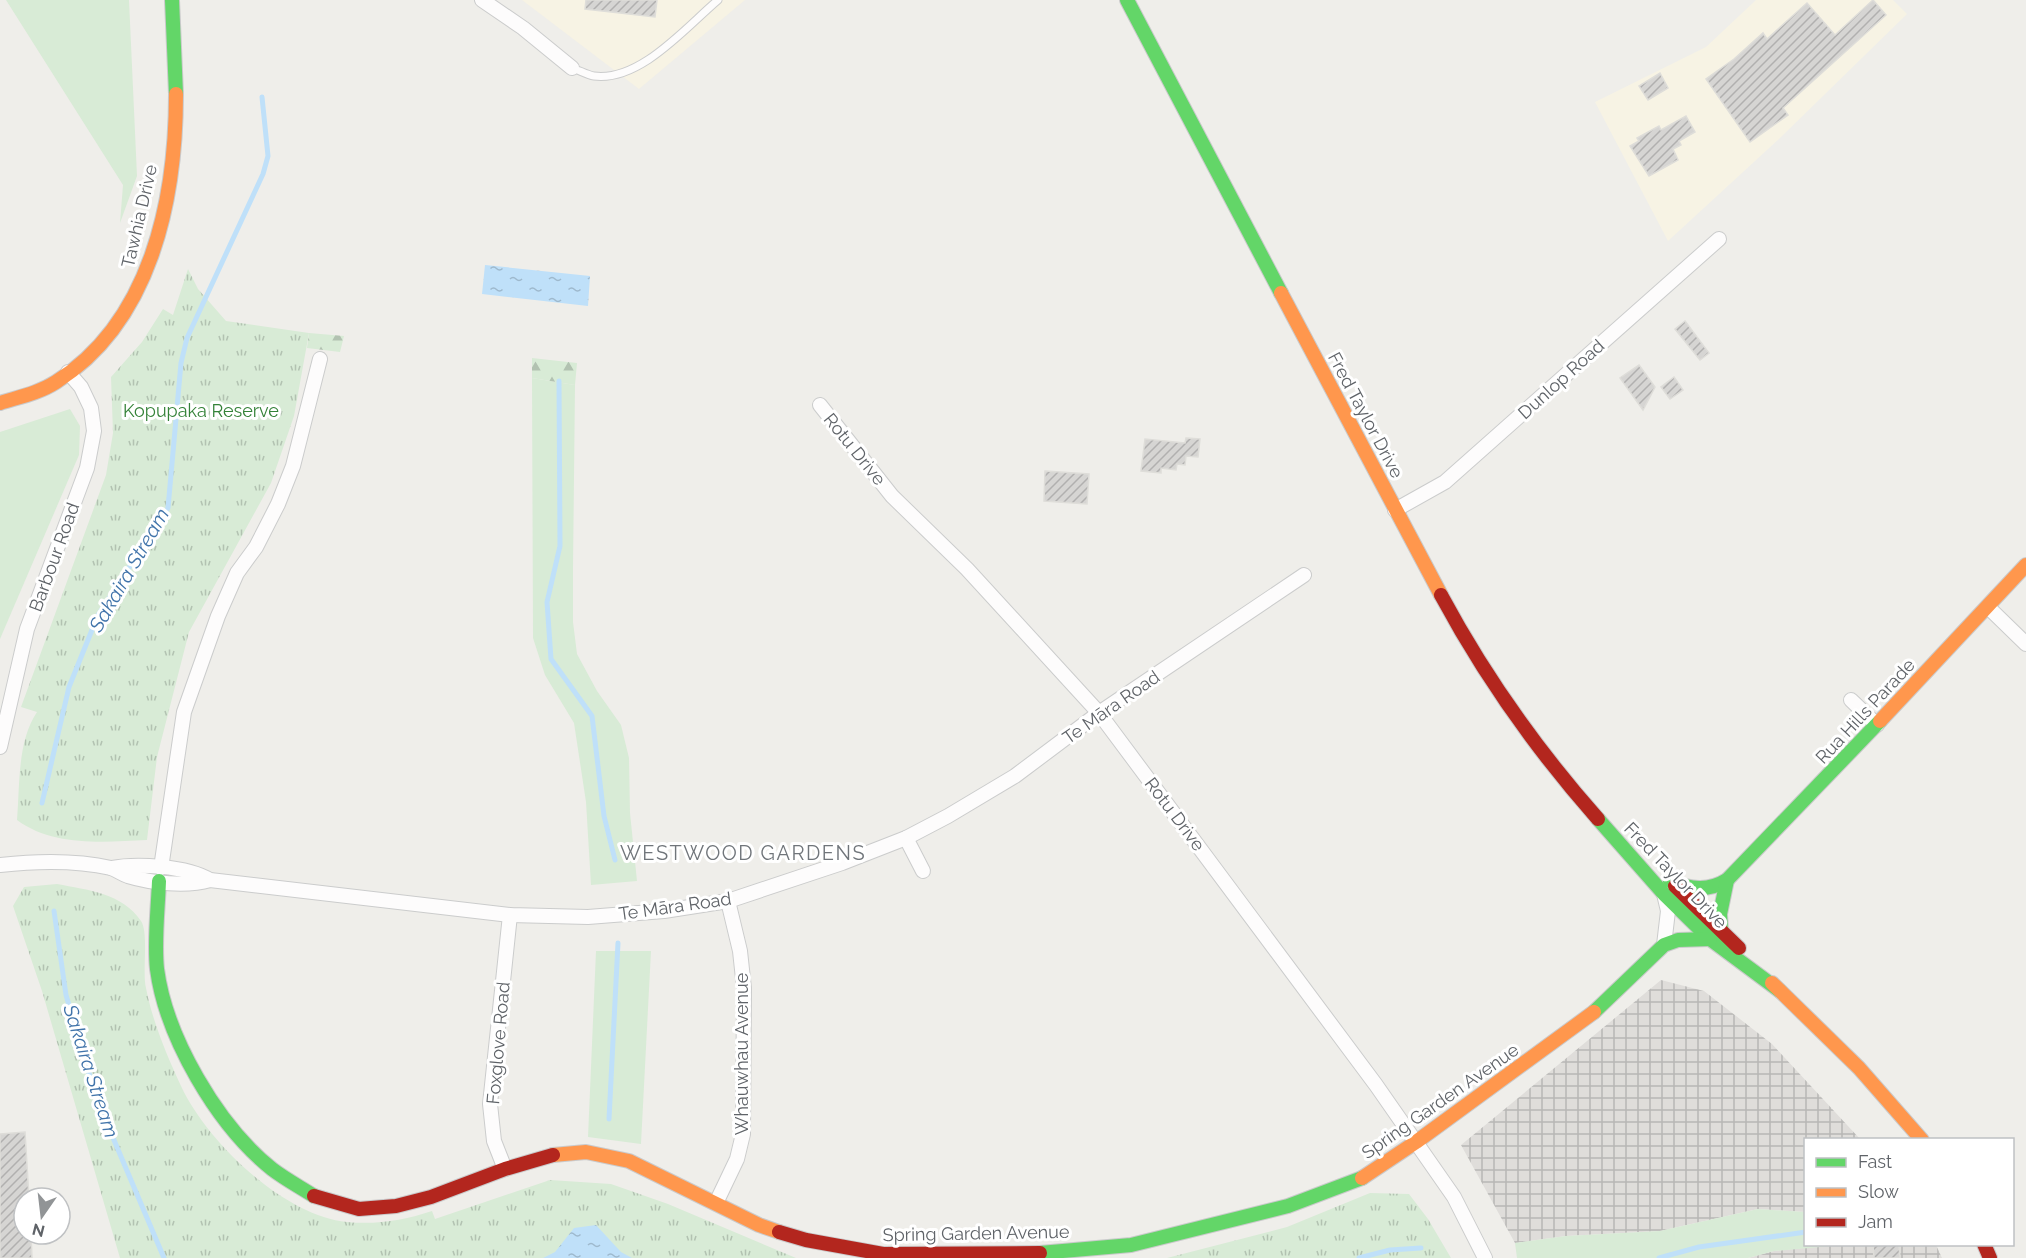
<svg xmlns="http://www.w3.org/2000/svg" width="2026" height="1258" viewBox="0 0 2026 1258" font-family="Raleway,sans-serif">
	<defs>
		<pattern id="industrial-grid" width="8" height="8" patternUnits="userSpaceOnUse" patternTransform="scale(1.5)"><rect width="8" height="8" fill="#dfddda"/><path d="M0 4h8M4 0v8" fill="none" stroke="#b8b7b5"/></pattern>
		<pattern id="forest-firs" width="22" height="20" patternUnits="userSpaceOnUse" patternTransform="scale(1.5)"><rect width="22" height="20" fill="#d8ebd6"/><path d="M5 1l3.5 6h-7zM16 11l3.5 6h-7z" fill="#b2c2b1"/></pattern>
		<pattern id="park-tufts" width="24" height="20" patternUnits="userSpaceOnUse" patternTransform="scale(1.5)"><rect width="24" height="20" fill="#d8ebd6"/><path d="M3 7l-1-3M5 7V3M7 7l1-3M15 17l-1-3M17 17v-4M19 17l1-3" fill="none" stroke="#b2c2b1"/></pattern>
		<pattern id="water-ripples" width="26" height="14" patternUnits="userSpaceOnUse" patternTransform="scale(1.5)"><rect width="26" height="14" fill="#bfe0f9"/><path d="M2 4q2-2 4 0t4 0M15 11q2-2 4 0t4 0" fill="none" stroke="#9eb9cd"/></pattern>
		<pattern id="building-hatch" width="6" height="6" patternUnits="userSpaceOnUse" patternTransform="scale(1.5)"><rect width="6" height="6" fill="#d6d5d3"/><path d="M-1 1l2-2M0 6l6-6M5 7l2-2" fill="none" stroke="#b1b0af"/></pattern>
	</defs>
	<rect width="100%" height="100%" fill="#efeeea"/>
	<g fill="#f7f3e4">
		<polygon points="522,0 745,0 639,89"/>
		<polygon points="1756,0 1893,0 1907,14 1781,137 1668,241 1595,102 1706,47"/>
	</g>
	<g fill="url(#industrial-grid)">
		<polygon points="1661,980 1704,991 1772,1044 1860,1139 1806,1140 1805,1212 1758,1209 1660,1231 1566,1236 1515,1243 1461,1145"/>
		<polygon points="1843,1244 1936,1245 1942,1258 1748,1258 1774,1251"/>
	</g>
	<g fill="#d8ebd6">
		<polygon points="6,0 129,0 137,176 120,223 123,185"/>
		<polygon points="532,378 575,385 573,569 573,622 577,654 597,691 621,725 629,758 630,813 637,881 591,885 586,802 574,723 545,675 533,638"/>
		<polygon points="70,409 80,426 79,455 0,639 0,432"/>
		<polygon points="596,951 651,951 641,1144 588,1137"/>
		<polygon points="1758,1209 1805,1212 1806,1244 1843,1245 1774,1251 1748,1258 1517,1258 1515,1243 1566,1236 1660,1231"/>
	</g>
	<g fill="url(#forest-firs)">
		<polygon points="309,333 344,336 340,352 307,348"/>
		<polygon points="532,358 577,363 575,385 532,378"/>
	</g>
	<g fill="url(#park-tufts)">
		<path d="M188 269 198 289 226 321 309 333 294 416 271 483 189 632 157 757 147 840C105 842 53 847 17 820 20 785 17 742 37 712L21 707 106 475 113 433 111 377 142 342 163 309 173 315Z"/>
		<path d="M57 884C88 890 122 893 141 921 149 933 142 972 146 988 152 1020 167 1056 181 1086 207 1142 284 1216 347 1222 376 1225 405 1220 432 1211L435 1219 550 1180 611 1184 668 1204 796 1258H120L42 991 13 906 24 887Z"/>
		<polygon points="1370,1193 1409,1194 1428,1219 1451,1258 1167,1258 1287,1227"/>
	</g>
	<g fill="url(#water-ripples)">
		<polygon points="485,265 590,276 588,306 482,294"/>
		<polygon points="596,1225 621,1252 632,1258 543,1258 555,1252 574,1228"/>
	</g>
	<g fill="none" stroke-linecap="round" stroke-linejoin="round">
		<g stroke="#bfe0f9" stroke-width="5">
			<polyline points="559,381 560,546 547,602 551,659 592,716 604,816 615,860"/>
			<polyline points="42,803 69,687 98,615 168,508 181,363 187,338 263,174 268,156 262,97"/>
			<polyline points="54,911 66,995 97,1100 164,1258"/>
			<polyline points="609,1119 618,943"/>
			<polyline points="1359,1258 1390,1250 1421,1248"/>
			<polyline points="1659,1258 1699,1247 1806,1232"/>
		</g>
	</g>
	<g fill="url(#building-hatch)" stroke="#deddd9" stroke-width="1.5">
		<polygon points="586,0 657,0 655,17 585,9"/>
		<polygon points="1873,0 1886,15 1783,108 1788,115 1750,142 1706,79 1734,59 1763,33 1767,39 1807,3 1835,35"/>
		<polygon points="1660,73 1668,88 1648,100 1639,86"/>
		<polygon points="1686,116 1695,132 1679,141 1681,145 1673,149 1678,160 1649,176 1630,146 1639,141 1637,138 1659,126 1661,130"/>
		<polygon points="1685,321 1709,353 1700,360 1675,329"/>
		<polygon points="1639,365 1655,387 1643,410 1620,378"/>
		<polygon points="1674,377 1683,390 1670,399 1661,387"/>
		<polygon points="1186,438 1200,439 1198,457 1186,456 1185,465 1177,464 1176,470 1161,468 1161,473 1141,471 1145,439 1185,443"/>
		<polygon points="1045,471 1089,474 1087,504 1044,501"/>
		<polygon points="25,1132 29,1198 24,1198 24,1234 31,1234 32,1258 0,1258 0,1134"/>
		<polygon points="1873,1245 1899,1245 1900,1258 1874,1258"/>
	</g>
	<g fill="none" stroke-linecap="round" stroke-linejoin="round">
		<defs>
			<path id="lane" d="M572 68C579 70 587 75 594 76 640 82 686 27 718 0"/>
			<g id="street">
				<polyline points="482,0 523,28 572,68"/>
				<polyline points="820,405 892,496 967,569 1099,713 1376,1085 1454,1197 1485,1258"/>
				<polyline points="1395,510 1445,482 1719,239"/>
				<polyline points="1988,607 2026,644"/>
				<polyline points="1851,700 1877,725"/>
				<polyline points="0,747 27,629 87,468 94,431 91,408 81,387 68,372"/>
				<polyline points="906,838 923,871"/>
				<path d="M0 865C35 861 76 860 111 868 117 870 122 874 128 876 151 883 186 887 210 880"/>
				<path d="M111 868C137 863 187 866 210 880L510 915 588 917 664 911 728 901 842 863 906 838 948 816 1015 776 1099 713 1304 575"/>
				<polyline points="161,868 184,712 218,616 237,573 256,547 278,504 293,466 320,359"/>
				<polyline points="1664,894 1668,911 1664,945"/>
				<polyline points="505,1169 494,1141 490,1104 510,915"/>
				<polyline points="716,1203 737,1159 743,1134 744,988 740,951 728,901"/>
			</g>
			<g id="fast">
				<polyline points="172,0 176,94"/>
				<polyline points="1127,0 1281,293"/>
				<polyline points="1598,819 1664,894 1710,939 1780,991"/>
				<path d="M159 881C158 909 154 941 157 969 166 1037 217 1125 272 1169 285 1179 300 1187 314 1196"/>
				<path d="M1670 881C1690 889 1708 892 1727 880L1880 721"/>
				<polyline points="1721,931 1720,914 1727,880"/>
				<polyline points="1594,1012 1664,945 1678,940 1710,939"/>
				<polyline points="1040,1253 1131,1245 1288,1206 1362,1178"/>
			</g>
			<g id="slow">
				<polyline points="1281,293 1441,595"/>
				<path d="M0 403C19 397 39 393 56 382 151 322 176 200 176 94"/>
				<polyline points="1880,721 2026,565"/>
				<polyline points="1772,983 1859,1068 1922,1140"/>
				<polyline points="553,1155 586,1152 629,1161 759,1225 779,1232"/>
				<polyline points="1362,1178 1416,1142 1594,1012"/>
			</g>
			<g id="jam">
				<path d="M1441 595C1485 677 1537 750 1598 819"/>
				<polyline points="1675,886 1739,948"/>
				<polyline points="314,1196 359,1209 396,1206 431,1197 505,1169 553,1155"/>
				<polyline points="779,1232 806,1240 883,1254 1040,1253"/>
				<polyline points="1984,1244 1990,1258"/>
			</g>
		</defs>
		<use href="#lane" stroke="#cbcccc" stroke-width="9"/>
		<use href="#street" stroke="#cbcccc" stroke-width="16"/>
		<use href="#fast" stroke="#cacacb" stroke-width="16"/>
		<use href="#slow" stroke="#cacacb" stroke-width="16"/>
		<use href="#jam" stroke="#cacacb" stroke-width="16"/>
		<use href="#lane" stroke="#fdfcfc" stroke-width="7"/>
		<use href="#street" stroke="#fdfcfc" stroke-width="14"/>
		<use href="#fast" stroke="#63d668" stroke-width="14"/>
		<use href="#slow" stroke="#ff974d" stroke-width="14"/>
		<use href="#jam" stroke="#b3261e" stroke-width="14"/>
	</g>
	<g text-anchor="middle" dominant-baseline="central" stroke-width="6" stroke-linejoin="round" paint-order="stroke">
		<g font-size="18" fill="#5f6368" stroke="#fff">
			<text transform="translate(139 216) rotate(-77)">Tawhia Drive</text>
			<text transform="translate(1561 379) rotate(-42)">Dunlop Road</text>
			<text transform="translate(1366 415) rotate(62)">Fred Taylor Drive</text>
			<text transform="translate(855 449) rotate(51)">Rotu Drive</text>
			<text transform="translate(54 557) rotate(-70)">Barbour Road</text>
			<text transform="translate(1111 707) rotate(-35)">Te Māra Road</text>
			<text transform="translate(1865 711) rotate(-47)">Rua Hills Parade</text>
			<text transform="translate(1175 814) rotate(53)">Rotu Drive</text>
			<text transform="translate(1676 875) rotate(46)">Fred Taylor Drive</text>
			<text transform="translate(675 906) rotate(-8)">Te Māra Road</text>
			<text transform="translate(498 1043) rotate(-85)">Foxglove Road</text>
			<text transform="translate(741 1054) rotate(-90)">Whauwhau Avenue</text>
			<text transform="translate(1440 1101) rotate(-35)">Spring Garden Avenue</text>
			<text transform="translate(976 1233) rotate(-1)">Spring Garden Avenue</text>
		</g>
		<g font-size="18" fill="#348238" stroke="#fff">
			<text x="201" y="410">Kopupaka Reserve</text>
		</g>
		<g font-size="20" font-style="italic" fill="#4174aa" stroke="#fff">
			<text transform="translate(129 570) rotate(-60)">Sakaira Stream</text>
			<text transform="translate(91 1071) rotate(72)">Sakaira Stream</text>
		</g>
		<g font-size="20" letter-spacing="1.5" fill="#70757a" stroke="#fff">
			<text x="743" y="853">WESTWOOD GARDENS</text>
		</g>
	</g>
	<rect x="1804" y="1138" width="210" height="108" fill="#ffffff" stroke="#bfc1c3" stroke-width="1.5"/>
	<rect x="1816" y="1158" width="30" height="9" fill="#63d668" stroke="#bfc1c3" stroke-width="1.5"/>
	<text x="1858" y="1168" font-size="18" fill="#5f6368">Fast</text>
	<rect x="1816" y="1188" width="30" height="9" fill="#ff974d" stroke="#bfc1c3" stroke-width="1.5"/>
	<text x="1858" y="1198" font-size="18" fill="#5f6368">Slow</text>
	<rect x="1816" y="1218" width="30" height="9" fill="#b3261e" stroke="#bfc1c3" stroke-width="1.5"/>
	<text x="1858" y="1228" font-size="18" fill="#5f6368">Jam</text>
	<g transform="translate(42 1216) rotate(194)"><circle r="28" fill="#ffffff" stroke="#bfc1c3" stroke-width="1.5"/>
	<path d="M0-4.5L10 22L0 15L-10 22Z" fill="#919496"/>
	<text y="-9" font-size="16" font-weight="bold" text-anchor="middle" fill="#5f6368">N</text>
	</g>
</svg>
